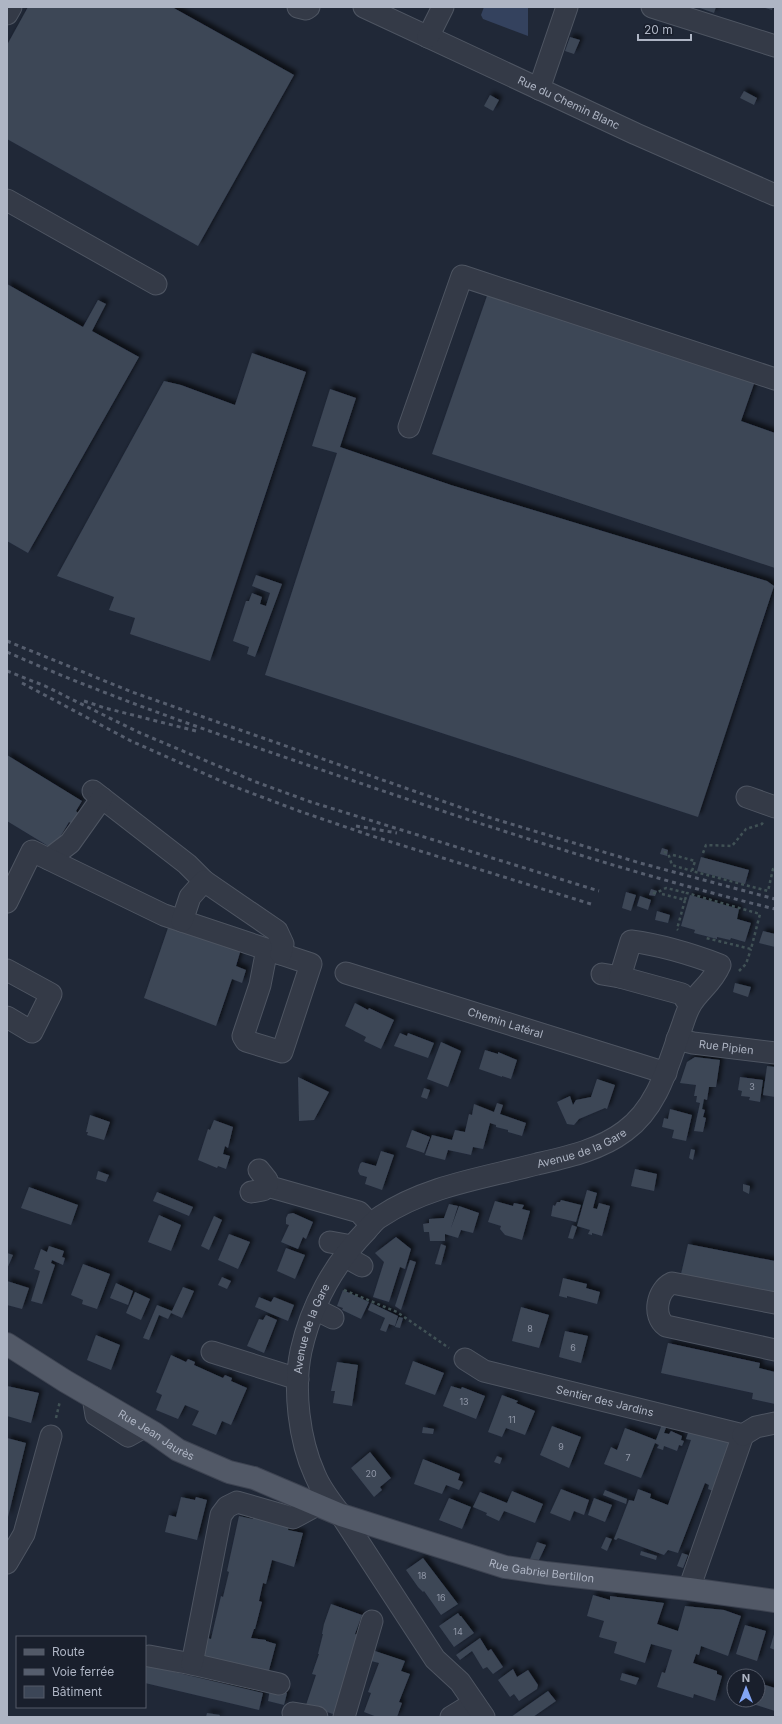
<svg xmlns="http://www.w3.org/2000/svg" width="782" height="1724" viewBox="0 0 782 1724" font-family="Inter,sans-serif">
	<defs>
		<filter id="shadow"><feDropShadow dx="3.5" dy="-3.5" stdDeviation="2" flood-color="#0009"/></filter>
	</defs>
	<rect width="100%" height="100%" fill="#202837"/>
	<polygon fill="#34425e" points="484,7 528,7 528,36 483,19 481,15"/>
	<g fill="#3c4657" filter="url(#shadow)">
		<polygon points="28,7 172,7 294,75 198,246 7,139 7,45"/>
		<polygon points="697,7 716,7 714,13"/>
		<polygon points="762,7 773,7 772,10"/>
		<polygon points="570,37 580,40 574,54 565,51"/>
		<polygon points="744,91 757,98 754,105 740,98"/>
		<polygon points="490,95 499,100 493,111 484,106"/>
		<polygon points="7,284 83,327 98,300 106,304 92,331 139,357 28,553 7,541"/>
		<polygon points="488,293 755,381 741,421 775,433 775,568 432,454"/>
		<polygon points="252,353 306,372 210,661 130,634 135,618 109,610 114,597 57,576 164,381 181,385 235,405"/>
		<polygon points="330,389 356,398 340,447 451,485 767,581 774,586 698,817 265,675 337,453 312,446"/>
		<polygon points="256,575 282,584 255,657 247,654 249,647 233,641 246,601 249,601 252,593 262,597 260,604 266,606 270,593 252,586"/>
		<polygon points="7,755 82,801 76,811 79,814 73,824 69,822 53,849 7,821"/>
		<polygon points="662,848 668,850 667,856 660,854"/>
		<polygon points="701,857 749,870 745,884 697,871"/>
		<polygon points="651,889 657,891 655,896 649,895"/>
		<polygon points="626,892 636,895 631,911 622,908"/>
		<polygon points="690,895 739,909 737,919 751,923 745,942 731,938 730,940 717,937 717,939 694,933 695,930 681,926"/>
		<polygon points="640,896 651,900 648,910 637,906"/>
		<polygon points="657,911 670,915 668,923 655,920"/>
		<polygon points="169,925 241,949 236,966 246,970 242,983 232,979 216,1026 144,998"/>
		<polygon points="763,931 775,934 775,947 759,943"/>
		<polygon points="735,983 751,987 748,997 733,992"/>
		<polygon points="355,1003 368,1010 369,1008 394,1020 381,1049 364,1041 366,1037 345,1026"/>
		<polygon points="400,1033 407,1036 408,1033 434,1043 428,1058 394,1046"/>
		<polygon points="441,1042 461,1051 448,1087 427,1079"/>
		<polygon points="485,1050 498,1054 498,1052 517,1060 511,1079 502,1076 502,1077 479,1069"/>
		<polygon points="695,1057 720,1060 716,1087 709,1087 707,1100 704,1099 702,1109 705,1110 703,1117 706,1118 703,1132 694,1131 700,1103 696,1102 697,1096 694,1096 696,1085 680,1083 687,1062"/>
		<polygon points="767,1066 775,1067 775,1097 763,1095"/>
		<polygon points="298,1077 329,1092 314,1120 299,1121"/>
		<polygon points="740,1077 763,1080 760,1102 749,1100 750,1097 741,1096 742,1091 738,1090"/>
		<polygon points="597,1079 615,1085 607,1109 605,1108 579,1119 574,1125 567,1124 557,1102 570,1096 573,1105 576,1100 591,1097"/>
		<polygon points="424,1088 430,1090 427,1099 421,1097"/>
		<polygon points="497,1103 503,1105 500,1114 526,1123 522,1136 508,1132 508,1130 496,1127 496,1125 490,1123 483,1149 473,1147 471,1155 448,1150 445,1160 425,1155 432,1135 452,1140 455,1130 465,1132 469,1114 472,1115 474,1104 494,1112"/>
		<polygon points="670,1109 692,1115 686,1141 672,1138 674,1130 662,1127 664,1118 668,1119"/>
		<polygon points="90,1115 110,1122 104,1140 87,1135 88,1132 86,1132"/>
		<polygon points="214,1120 233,1127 228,1148 225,1146 223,1154 230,1156 226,1169 218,1166 217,1168 198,1160 208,1129 210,1130"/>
		<polygon points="412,1130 430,1137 424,1153 406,1147"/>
		<polygon points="691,1149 695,1150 693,1160 689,1158"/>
		<polygon points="381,1151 394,1155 382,1190 365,1184 367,1177 360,1175 358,1171 360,1164 362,1162 376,1166"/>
		<polygon points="635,1169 657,1174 654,1191 631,1186"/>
		<polygon points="98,1171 109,1175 106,1182 96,1179"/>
		<polygon points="743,1184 750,1186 749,1194 743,1191"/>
		<polygon points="29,1187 78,1205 71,1225 21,1208"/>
		<polygon points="587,1190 597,1193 593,1208 597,1209 599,1203 610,1206 602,1236 592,1233 592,1235 588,1234 590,1230 577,1226"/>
		<polygon points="157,1192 193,1207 189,1216 153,1201"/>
		<polygon points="561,1200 581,1205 576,1222 551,1216 553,1205 555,1206 557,1202 560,1202"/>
		<polygon points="495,1201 513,1206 514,1203 524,1205 522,1209 530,1211 522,1240 505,1235 500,1229 501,1226 488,1222"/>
		<polygon points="449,1204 458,1206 451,1228 459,1206 479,1213 473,1233 461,1230 458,1238 445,1234 445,1241 430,1241 429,1232 424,1232 423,1224 429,1223 429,1219 444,1218"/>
		<polygon points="293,1213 313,1222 306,1239 303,1237 298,1249 281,1242 289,1225 286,1224 286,1218 288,1214"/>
		<polygon points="159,1215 181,1225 171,1251 148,1242"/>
		<polygon points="214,1216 222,1220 209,1250 201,1246"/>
		<polygon points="572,1225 577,1227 573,1239 568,1238"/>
		<polygon points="229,1234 250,1242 238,1269 218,1260"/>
		<polygon points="396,1237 411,1249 405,1269 400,1267 389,1302 373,1297 384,1262 375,1253"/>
		<polygon points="441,1244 446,1246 441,1265 435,1264"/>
		<polygon points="688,1244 775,1261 774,1294 681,1274"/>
		<polygon points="49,1246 64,1251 62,1257 65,1258 63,1265 52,1260 51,1263 55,1265 42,1304 31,1301 40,1271 34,1269 41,1249 47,1252"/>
		<polygon points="286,1248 305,1255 295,1279 277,1271"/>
		<polygon points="7,1253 13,1255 7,1269"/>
		<polygon points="410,1260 416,1262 401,1310 395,1306"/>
		<polygon points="83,1264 110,1274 97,1309 82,1304 83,1300 71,1295"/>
		<polygon points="222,1277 231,1281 227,1289 218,1285"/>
		<polygon points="563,1278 587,1284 586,1288 600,1292 597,1304 567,1296 567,1298 559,1296"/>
		<polygon points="7,1281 29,1288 22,1309 7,1305"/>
		<polygon points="116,1283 133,1291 128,1305 110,1298"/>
		<polygon points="183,1287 194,1291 182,1318 171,1313 168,1319 159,1315 149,1340 143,1338 157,1305 172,1311"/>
		<polygon points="343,1290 369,1302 361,1319 342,1310 343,1308 337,1306"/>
		<polygon points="135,1292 150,1299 141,1320 126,1313"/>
		<polygon points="259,1297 271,1302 274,1297 294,1305 288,1321 255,1307"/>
		<polygon points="371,1303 398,1316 395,1326 389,1324 386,1332 380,1330 385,1318 368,1310"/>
		<polygon points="521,1307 549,1315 539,1348 512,1341"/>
		<polygon points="266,1315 277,1320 264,1353 247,1346 259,1319 263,1320"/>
		<polygon points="399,1317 403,1318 400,1328 395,1327"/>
		<polygon points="565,1331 588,1336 581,1363 559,1357"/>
		<polygon points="96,1335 120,1345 111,1370 87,1360"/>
		<polygon points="668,1343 760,1363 759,1368 775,1372 775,1404 752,1399 753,1393 661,1373"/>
		<polygon points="171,1355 186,1362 188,1359 195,1362 194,1365 223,1378 225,1375 232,1378 231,1381 247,1388 231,1425 222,1421 216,1435 192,1425 199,1411 185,1405 178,1419 156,1410 162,1395 156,1392"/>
		<polygon points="413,1361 444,1373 435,1395 405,1384"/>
		<polygon points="337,1362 358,1365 352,1406 333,1403 335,1391 331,1391"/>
		<polygon points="7,1386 39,1393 31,1423 7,1416"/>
		<polygon points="451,1386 461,1389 462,1387 485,1396 476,1419 443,1406"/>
		<polygon points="502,1395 518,1401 516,1403 535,1411 525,1435 506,1428 502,1437 488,1432"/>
		<polygon points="664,1419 669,1420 664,1433 669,1434 671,1431 682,1436 681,1440 684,1441 682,1446 679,1445 677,1451 664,1446 663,1450 657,1448 659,1445 655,1443 641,1478 604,1464 611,1447 617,1450 625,1428 656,1440"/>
		<polygon points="683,1424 731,1443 713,1491 708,1489 709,1485 705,1483 678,1553 668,1550 664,1555 618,1538 616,1540 614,1539 629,1500 634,1501 638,1489 651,1494 650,1498 668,1505 691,1440 686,1439 688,1433 681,1431"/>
		<polygon points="552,1426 581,1437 569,1468 540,1455"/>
		<polygon points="423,1427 434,1429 433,1434 422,1433"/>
		<polygon points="7,1438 26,1443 8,1517 7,1517"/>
		<polygon points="370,1452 391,1478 380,1487 382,1490 374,1497 351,1468"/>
		<polygon points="497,1456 502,1458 500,1464 494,1462"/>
		<polygon points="423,1459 460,1474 458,1480 463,1482 459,1490 446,1485 442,1494 414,1484"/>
		<polygon points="561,1489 589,1500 584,1515 574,1511 570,1521 550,1513"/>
		<polygon points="605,1490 627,1499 626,1504 603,1495"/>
		<polygon points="512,1491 543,1504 535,1523 504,1511 499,1521 486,1515 487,1513 473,1507 480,1492 507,1503"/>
		<polygon points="181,1497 195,1500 196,1497 207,1500 197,1540 165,1532 169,1515 176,1517"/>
		<polygon points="449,1498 471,1507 462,1529 439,1520"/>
		<polygon points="594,1498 612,1505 605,1522 588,1515"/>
		<polygon points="239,1516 253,1519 254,1517 289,1525 288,1530 303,1533 294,1567 272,1560 266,1584 263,1583 259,1601 262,1602 255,1629 254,1629 251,1638 266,1640 266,1641 276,1644 268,1674 200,1659 207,1638 211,1639 221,1596 223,1597 229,1572 227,1571"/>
		<polygon points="606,1537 612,1539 607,1551 601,1548"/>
		<polygon points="537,1542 546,1545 539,1560 530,1559"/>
		<polygon points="641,1551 657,1556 656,1560 640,1555"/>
		<polygon points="682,1553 688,1555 683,1568 677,1566"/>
		<polygon points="423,1558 458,1604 441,1615 424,1591 423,1592 418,1587 406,1570"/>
		<polygon points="593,1595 610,1600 610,1596 664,1603 657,1624 678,1631 685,1606 724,1610 741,1616 728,1656 701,1646 699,1655 696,1654 693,1663 717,1671 717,1674 722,1676 715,1701 694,1694 693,1698 657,1687 662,1672 665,1673 672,1650 651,1644 645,1663 614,1653 617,1642 599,1637 604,1621 587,1616"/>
		<polygon points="331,1604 362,1615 355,1634 357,1635 348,1664 351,1666 336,1715 306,1705 316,1675 312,1674 319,1654 318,1654 323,1634 322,1634 324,1624"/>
		<polygon points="458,1613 460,1616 461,1616 474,1633 454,1647 439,1626"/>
		<polygon points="745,1625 766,1631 757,1661 736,1654"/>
		<polygon points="775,1631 775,1650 770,1648"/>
		<polygon points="480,1638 488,1651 491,1649 503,1667 493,1674 487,1667 483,1669 472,1651 460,1660 456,1655"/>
		<polygon points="375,1651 405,1661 401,1671 410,1674 399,1702 402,1703 397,1717 377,1717 364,1712 371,1693 368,1692 379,1663 371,1661"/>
		<polygon points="145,1665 263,1693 259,1710 145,1683"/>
		<polygon points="513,1669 517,1677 528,1670 538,1685 537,1689 519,1701 514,1694 510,1697 498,1680"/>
		<polygon points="622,1673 639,1678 636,1685 620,1680"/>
		<polygon points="759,1683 775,1688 775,1711 753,1704 754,1700 758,1700"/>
		<polygon points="270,1689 287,1693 284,1705 268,1701"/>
		<polygon points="548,1691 556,1701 533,1717 511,1717"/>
		<polygon points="207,1713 220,1715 219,1717 206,1717"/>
	</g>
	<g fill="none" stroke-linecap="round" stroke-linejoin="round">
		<defs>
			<g id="minor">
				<polyline points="298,7 306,9 309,7"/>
				<path id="s1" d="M364 7 636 134 775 195"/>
				<polyline points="652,7 775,46"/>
				<polyline points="7,14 11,7"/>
				<polyline points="428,37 443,7"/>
				<polyline points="539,89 567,7"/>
				<polyline points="7,200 156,284"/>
				<polyline points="409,427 462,276 775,379"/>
				<polyline points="93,791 187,864 204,881"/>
				<polyline points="747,797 775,807"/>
				<polyline points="49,859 70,843 102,798"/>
				<polyline points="7,902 32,851 164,915 311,964 282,1052 246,1041 243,1036 260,985 267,949"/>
				<polyline points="182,921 190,897 204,881 277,931 283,944 281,954"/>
				<polyline points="7,970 51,994 32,1032 7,1017"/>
				<path id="s2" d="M346 973 666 1073"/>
				<polyline points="602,974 620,977"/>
				<path id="s3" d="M677 1039 693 1043 775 1053"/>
				<polyline points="267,1186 359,1212 371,1225"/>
				<polyline points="251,1192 263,1190 267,1186 267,1180 259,1170"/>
				<polyline points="330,1242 352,1246"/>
				<polyline points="344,1256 362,1266"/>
				<path d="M775 1303 672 1283C657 1290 652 1316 666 1326L775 1350"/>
				<polyline points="315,1309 333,1318"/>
				<polyline points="212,1352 298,1379"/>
				<path id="s4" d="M465 1359 484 1371 743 1435 689 1589"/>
				<polyline points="93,1397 96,1415 128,1436 144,1427"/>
				<polyline points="743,1435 756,1427 775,1423"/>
				<polyline points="7,1563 24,1534 51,1436"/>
				<polyline points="149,1656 192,1664 279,1684"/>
				<polyline points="192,1664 221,1515 227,1507 237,1502 293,1518 317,1505"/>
				<polyline points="293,1713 317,1717"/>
				<polyline points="344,1717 372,1621"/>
				<polyline points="451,1717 474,1703"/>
				<path id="s5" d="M484 1717 460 1682 435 1659 341 1515C331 1502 321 1490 315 1475 299 1440 293 1389 301 1351 311 1306 334 1264 366 1231 370 1226 375 1220 380 1217 426 1186 484 1178 537 1164 567 1157 600 1150 625 1131 658 1107 668 1065 681 1029 684 1021 686 1013 690 1006 698 991 712 984 720 965 691 954 661 945 631 941L620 977 682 994 690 1006"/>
			</g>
			<g id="major">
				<path id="s6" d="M7 1344 65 1381 154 1433 178 1450 229 1472 254 1478 341 1515 505 1567 546 1573 689 1589 775 1601"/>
			</g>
		</defs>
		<use href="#minor" stroke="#4e5562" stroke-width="23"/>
		<use href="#major" stroke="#3d4351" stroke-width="24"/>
		<g stroke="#405155" stroke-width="2.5" stroke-dasharray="3 3" stroke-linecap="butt">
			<polyline points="664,852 668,853 672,865 692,871"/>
			<polyline points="703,853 706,845 732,846 746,829 762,824 763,822"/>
			<polyline points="673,855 695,861 692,871 768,891 773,869 775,869"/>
			<polyline points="653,893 656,893 666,888 687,893"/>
			<polyline points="662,894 685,900 677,929 678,930"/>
			<polyline points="685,900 687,893 760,914 751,949 706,938"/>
			<polyline points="739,971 746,964 751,949"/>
			<polyline points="344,1290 397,1312 449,1348"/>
			<polyline points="56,1418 60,1401"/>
		</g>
		<use href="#minor" stroke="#343a47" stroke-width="21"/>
		<use href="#major" stroke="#525967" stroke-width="22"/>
		<g stroke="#565e6e" stroke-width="3" stroke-dasharray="4 4" stroke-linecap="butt">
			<polyline points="7,641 132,692 488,817 640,863 775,899"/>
			<path d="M7 652C108 697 212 732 316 768 467 820 619 871 775 909"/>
			<polyline points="7,671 45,686 138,732 256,782 311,802 599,891"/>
			<polyline points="22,683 131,741 230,785 299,811 372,836 594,905"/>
			<polyline points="84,701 105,708 196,731"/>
			<polyline points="356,826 397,833"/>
		</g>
	</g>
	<g text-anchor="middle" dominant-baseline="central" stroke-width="4" stroke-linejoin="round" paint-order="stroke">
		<g font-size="9" fill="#9299a9">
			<text x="752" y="1086">3</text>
			<text x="530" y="1328">8</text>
			<text x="573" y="1347">6</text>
			<text x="464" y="1401">13</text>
			<text x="512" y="1419">11</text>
			<text x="561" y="1446">9</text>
			<text x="628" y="1457">7</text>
			<text x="371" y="1473">20</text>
			<text x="422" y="1575">18</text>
			<text x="441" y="1597">16</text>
			<text x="458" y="1631">14</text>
		</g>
		<g font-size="11" fill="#aeb5c4" stroke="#191f2c">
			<text stroke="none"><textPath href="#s1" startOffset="226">Rue du Chemin Blanc</textPath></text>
			<text stroke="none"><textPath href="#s2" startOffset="167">Chemin Latéral</textPath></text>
			<text stroke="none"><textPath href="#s3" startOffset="50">Rue Pipien</textPath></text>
			<text stroke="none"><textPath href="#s5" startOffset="795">Avenue de la Gare</textPath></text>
			<text stroke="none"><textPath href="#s5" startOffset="447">Avenue de la Gare</textPath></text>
			<text stroke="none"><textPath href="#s4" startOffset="147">Sentier des Jardins</textPath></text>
			<text stroke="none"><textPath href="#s6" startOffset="175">Rue Jean Jaurès</textPath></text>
			<text stroke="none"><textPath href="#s6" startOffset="586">Rue Gabriel Bertillon</textPath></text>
		</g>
	</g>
	<rect width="782" height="1724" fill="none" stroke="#aeb5c4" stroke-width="16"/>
	<rect x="16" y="1636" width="130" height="72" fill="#191f2c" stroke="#555b69"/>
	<rect x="24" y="1649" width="20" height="6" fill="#525967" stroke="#555b69"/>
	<text x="52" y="1656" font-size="12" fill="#aeb5c4">Route</text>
	<rect x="24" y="1669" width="20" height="6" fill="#565e6e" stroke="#555b69"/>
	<text x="52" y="1676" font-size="12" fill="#aeb5c4">Voie ferrée</text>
	<rect x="24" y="1686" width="20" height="12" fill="#3c4657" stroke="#555b69"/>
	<text x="52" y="1696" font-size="12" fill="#aeb5c4">Bâtiment</text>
	<g transform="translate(746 1688)"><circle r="19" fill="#191f2c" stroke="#555b69"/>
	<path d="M0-3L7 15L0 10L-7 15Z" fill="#82a5f5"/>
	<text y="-6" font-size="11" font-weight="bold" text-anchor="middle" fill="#aeb5c4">N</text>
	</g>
	<path d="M638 34v6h53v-6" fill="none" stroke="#aeb5c4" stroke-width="2"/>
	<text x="644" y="34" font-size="12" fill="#aeb5c4" stroke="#191f2c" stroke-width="3" paint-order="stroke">20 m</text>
</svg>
